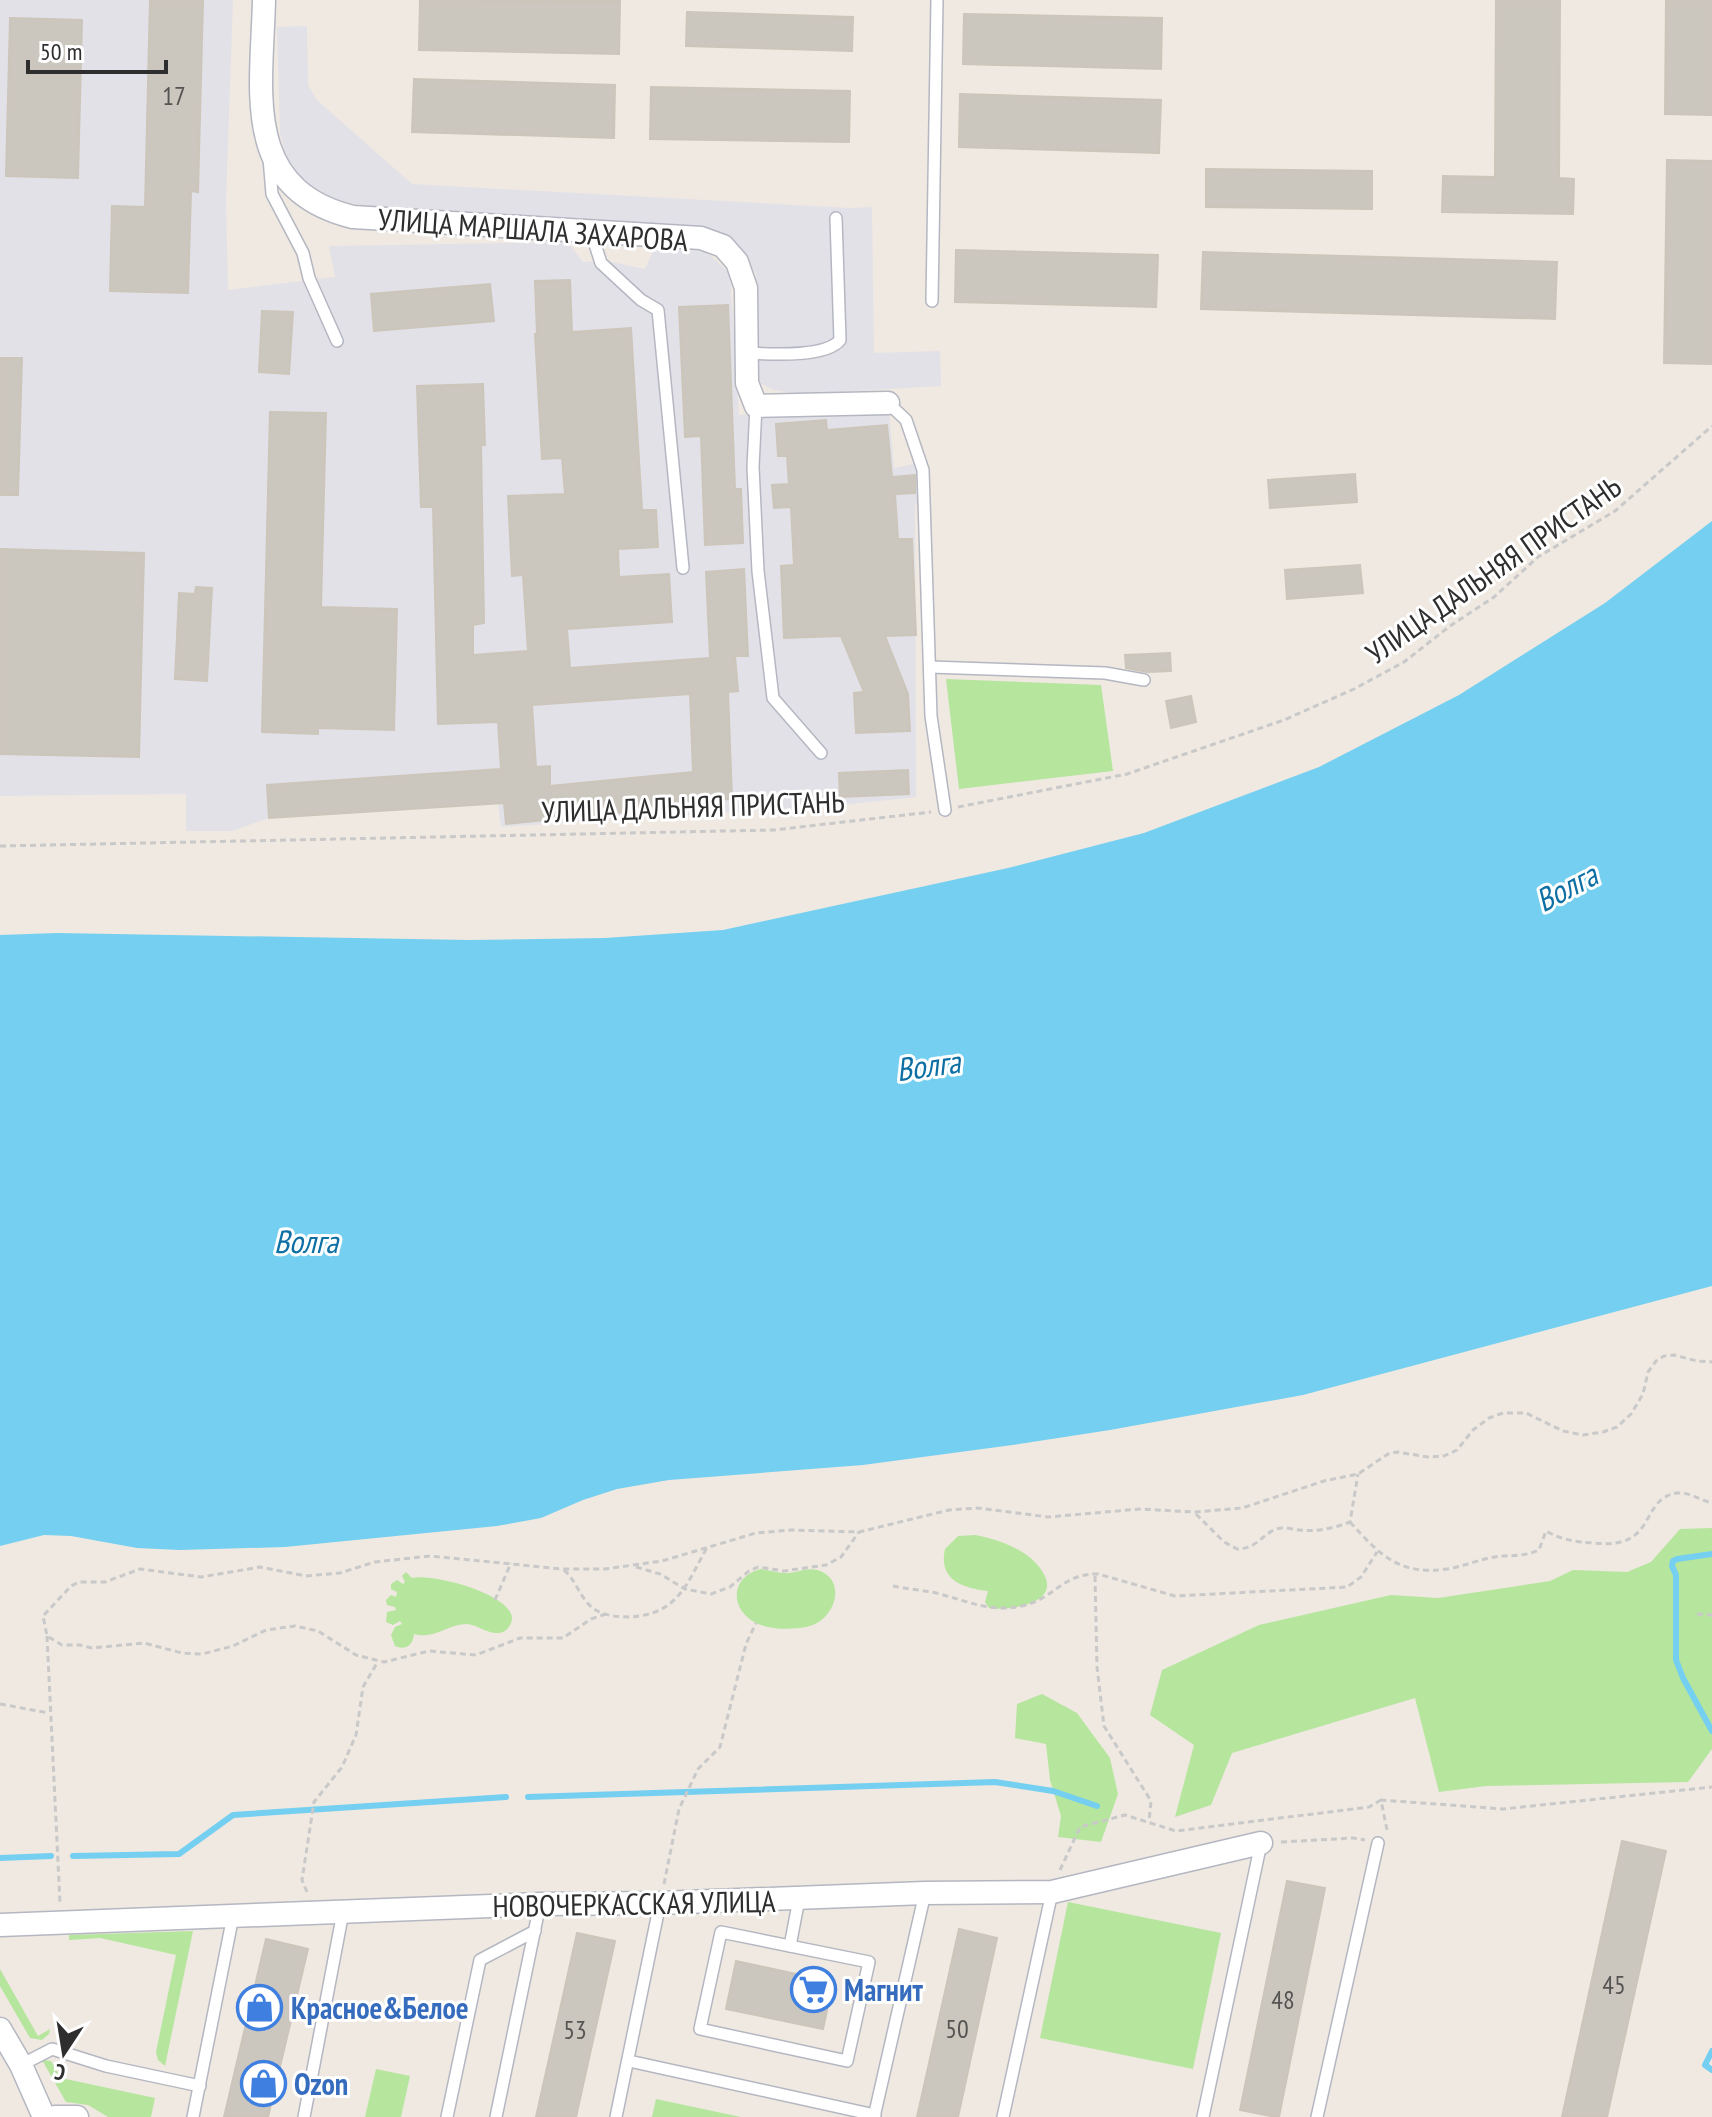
<svg xmlns="http://www.w3.org/2000/svg" width="1712" height="2117" viewBox="0 0 1712 2117" font-family="'PT Sans Narrow',sans-serif">
	<rect width="100%" height="100%" fill="#efe9e1"/>
	<g fill="#e3e1e8">
		<polygon points="0,0 233,0 226,200 228,290 335,277 329,246 568,242 583,262 607,261 645,269 655,247 705,250 730,274 739,415 889,411 894,468 928,461 929,504 915,505 916,797 842,805 501,827 497,796 269,818 232,831 186,831 186,794 0,796"/>
		<polygon points="307,26 308,85 317,100 412,184 849,208 872,207 874,353 940,351 941,386 801,394 773,390 760,383 755,364 756,274 736,242 713,231 392,210 341,202 309,190 288,164 280,133 277,27"/>
	</g>
	<g fill="#b6e59e">
		<polygon points="946,679 1101,685 1113,771 959,789"/>
		<polygon points="1712,1528 1712,1749 1688,1782 1486,1786 1439,1792 1415,1698 1232,1753 1211,1805 1175,1817 1194,1745 1150,1715 1162,1670 1259,1625 1391,1595 1438,1598 1550,1581 1573,1570 1627,1572 1651,1562 1680,1529"/>
		<path d="M975 1535C998 1539 1029 1550 1042 1571 1064 1604 1009 1611 989 1608L985 1602 988 1591C963 1588 938 1580 945 1549L958 1536Z"/>
		<path d="M761 1569C769 1570 778 1573 786 1573 796 1573 807 1567 817 1570 849 1579 835 1622 806 1627 789 1630 765 1630 751 1620 728 1604 734 1575 761 1569Z"/>
		<path d="M406 1572 412 1578C433 1572 533 1599 508 1628 505 1632 501 1633 497 1633 486 1633 478 1625 467 1624 447 1624 435 1640 414 1634 413 1645 406 1651 395 1646L391 1635 395 1627 402 1624 400 1621 393 1625 386 1622 387 1612 396 1610 395 1607 387 1605 386 1600 391 1595 396 1597 397 1592 391 1589V1584L397 1580 403 1584 405 1582 402 1576Z"/>
		<polygon points="1042,1694 1077,1713 1110,1758 1118,1794 1101,1842 1058,1837 1061,1816 1050,1780 1046,1744 1015,1738 1017,1704"/>
		<polygon points="1068,1902 1221,1933 1193,2069 1040,2038"/>
		<polygon points="193,1931 165,2066 158,2060 156,2052 176,1955 100,1938 69,1940 69,1935"/>
		<polygon points="0,1969 38,2036 50,2029 49,2034 42,2040 30,2038 0,1986"/>
		<polygon points="42,2060 51,2061 61,2078 155,2098 151,2117 108,2117 88,2105 66,2102"/>
		<polygon points="376,2069 410,2076 401,2117 365,2117"/>
		<polygon points="656,2099 741,2117 652,2117"/>
	</g>
	<polygon fill="#75cff0" points="1712,521 1712,1286 1303,1395 1110,1430 1019,1444 863,1465 669,1480 617,1489 583,1500 541,1518 497,1526 285,1547 180,1550 137,1548 71,1536 44,1535 0,1546 0,935 57,933 468,940 605,938 723,930 1008,868 1144,833 1319,767 1459,695 1605,603"/>
	<g fill="none" stroke-linecap="round" stroke-linejoin="round">
		<g stroke="#75cff0" stroke-width="6">
			<polyline points="1712,1554 1677,1559 1673,1561 1672,1566 1676,1575 1676,1660 1683,1678 1712,1731"/>
			<polyline points="528,1797 995,1782 1053,1791 1097,1806"/>
			<polyline points="73,1856 179,1854 233,1815 506,1797"/>
			<polyline points="0,1858 51,1856"/>
			<polyline points="1712,2051 1705,2065 1712,2070"/>
		</g>
	</g>
	<g fill="#cbc7bf" stroke="#cbc5ba" stroke-width="2" fill-rule="evenodd">
		<polygon points="150,0 203,0 198,192 191,191 188,293 110,291 112,206 145,207"/>
		<polygon points="420,0 620,1 619,54 419,50"/>
		<polygon points="1496,0 1560,0 1559,178 1574,179 1573,214 1442,212 1443,176 1495,177"/>
		<polygon points="1666,0 1712,0 1712,115 1665,114"/>
		<polygon points="687,12 853,17 852,51 686,46"/>
		<polygon points="964,14 1162,18 1161,69 963,64"/>
		<polygon points="10,18 82,20 78,178 6,176"/>
		<polygon points="414,79 615,85 614,138 412,132"/>
		<polygon points="651,87 850,91 849,142 650,139"/>
		<polygon points="960,94 1161,100 1159,153 959,147"/>
		<polygon points="1667,160 1712,161 1712,364 1664,363"/>
		<polygon points="1206,169 1372,171 1372,209 1206,207"/>
		<polygon points="956,250 1158,255 1156,307 955,302"/>
		<polygon points="1203,252 1557,262 1555,319 1201,309"/>
		<path d="M570 280 572 332 631 328 642 510H656L658 547 618 549 619 577 669 574 672 622 567 629 570 668 710 658 706 572 744 569 748 656H735L738 691 728 692 732 799 674 801 675 807 506 824 504 803 269 818 267 785 501 769 498 722 438 724 433 507H421L417 386 483 384 485 445H481L484 623 473 625V655L528 651 523 575 512 576 508 496 565 494 562 458 542 459 535 334H537L535 281ZM690 694 693 772 550 786V766L536 767 532 705Z"/>
		<polygon points="490,284 494,321 374,331 371,294"/>
		<polygon points="728,305 735,489 741,489 743,543 705,545 701,436 685,437 679,307"/>
		<polygon points="262,311 293,312 289,374 259,372"/>
		<polygon points="0,358 22,358 18,495 0,495"/>
		<polygon points="270,412 326,413 321,607 397,609 394,730 318,728 318,734 262,732"/>
		<polygon points="826,420 827,430 887,425 892,477 915,475 915,493 895,494 898,539 912,539 916,635 885,636 908,694 910,731 856,733 854,693 864,692 841,636 784,638 781,566 794,565 791,507 774,508 772,485 789,484 787,456 778,456 776,424"/>
		<polygon points="1355,474 1357,502 1270,508 1268,480"/>
		<polygon points="0,549 144,553 139,757 0,754"/>
		<polygon points="1360,565 1363,593 1287,599 1285,570"/>
		<polygon points="196,587 212,588 207,681 175,679 179,593 195,594"/>
		<polygon points="1170,653 1171,671 1147,672 1126,668 1125,655"/>
		<polygon points="1191,696 1196,722 1171,728 1166,701"/>
		<polygon points="908,770 909,794 840,797 839,773"/>
		<polygon points="1622,1841 1666,1851 1607,2117 1562,2117"/>
		<polygon points="1287,1881 1325,1888 1279,2117 1276,2117 1240,2110"/>
		<polygon points="959,1929 997,1938 958,2117 917,2117"/>
		<polygon points="577,1933 615,1941 576,2117 536,2117"/>
		<polygon points="266,1939 308,1949 268,2117 224,2117"/>
		<polygon points="736,1961 833,1982 823,2029 726,2009"/>
	</g>
	<g fill="none" stroke-linecap="round" stroke-linejoin="round">
		<defs>
			<g id="lane">
				<polyline points="269,158 272,194 303,253 309,278 337,341"/>
				<polyline points="591,232 601,263 641,300 658,310 683,568"/>
				<polyline points="932,301 937,0"/>
				<path d="M747 353C769 354 826 358 840 340L836 218"/>
				<polyline points="888,403 906,420 923,470 931,716 945,810"/>
				<polyline points="756,406 753,467 758,571 773,698 821,753"/>
				<polyline points="930,667 1105,673 1144,680"/>
				<polygon points="721,1932 869,1962 847,2061 700,2029"/>
				<polyline points="790,1946 799,1899"/>
				<polyline points="629,2061 875,2115"/>
				<polyline points="21,2065 52,2049 106,2066 200,2086"/>
				<polyline points="193,2117 233,1916"/>
				<polyline points="304,2117 343,1912"/>
				<polyline points="447,2117 480,1960 535,1931"/>
				<polyline points="496,2117 540,1904"/>
				<polyline points="616,2117 660,1903"/>
				<polyline points="874,2117 925,1893"/>
				<polyline points="1003,2117 1052,1892"/>
				<polyline points="1203,2117 1261,1843"/>
				<polyline points="1317,2117 1378,1843"/>
			</g>
			<g id="street">
				<path d="M264 0C262 90 240 189 353 217L701 238 723 246 737 262 746 288 747 383 756 406 888 403"/>
				<polyline points="0,1925 540,1904 660,1903 925,1893 1052,1892 1261,1843"/>
				<polyline points="0,2029 21,2065 44,2117"/>
				<polyline points="55,2117 77,2117"/>
			</g>
		</defs>
		<use href="#lane" stroke="#b4b7c1" stroke-width="14"/>
		<use href="#street" stroke="#b4b7c1" stroke-width="25"/>
		<g stroke="#c9c9c9" stroke-width="3" stroke-dasharray="6 4" stroke-linecap="butt">
			<polyline points="958,807 1127,774 1284,720 1354,689 1404,662 1450,626 1494,597 1538,557 1615,511 1712,426"/>
			<polyline points="0,846 774,830 931,812"/>
			<path d="M1196 1514 1224 1542 1237 1549C1259 1549 1264 1530 1281 1528 1287 1527 1294 1530 1300 1530 1318 1532 1334 1528 1350 1522L1358 1474"/>
			<path d="M1350 1522C1379 1554 1399 1576 1447 1569 1461 1567 1475 1561 1489 1558 1507 1554 1522 1558 1539 1550L1546 1531C1562 1540 1576 1542 1594 1543 1659 1550 1638 1499 1677 1493 1689 1492 1700 1500 1712 1503"/>
			<polyline points="636,1567 660,1574 685,1589 711,1594 730,1587 749,1571 758,1567 784,1571 826,1565 841,1557 859,1532"/>
			<path d="M564 1570C577 1581 580 1599 594 1609 604 1616 619 1617 630 1617 679 1614 686 1584 708 1546"/>
			<polyline points="1095,1576 1097,1667 1104,1726 1151,1801 1149,1822"/>
			<path d="M893 1586C907 1589 922 1590 936 1593 968 1601 992 1614 1026 1605 1055 1597 1064 1573 1098 1574L1175 1596 1347 1587 1361 1577 1377 1552"/>
			<polyline points="495,1600 511,1563"/>
			<polyline points="606,1614 591,1619 563,1638 520,1638 476,1655 429,1651 384,1662 356,1655 318,1631 295,1626 266,1630 233,1646 202,1654 182,1653 144,1643 92,1648 80,1645 62,1645 47,1636 43,1616 71,1586 79,1582 105,1582 140,1569 201,1577 260,1567 306,1576 340,1573 375,1562 430,1556 562,1569 605,1569 662,1561 756,1533 791,1530 859,1532 949,1510 978,1508 1048,1517 1140,1509 1195,1512 1242,1508 1324,1481 1358,1474 1388,1454 1397,1452 1428,1457 1444,1456 1457,1450 1473,1430 1489,1418 1503,1413 1526,1413 1563,1431 1583,1435 1603,1432 1617,1427 1631,1414 1643,1394 1648,1372 1656,1361 1664,1356 1674,1355 1697,1361 1712,1362"/>
			<polyline points="1697,1614 1712,1615"/>
			<polyline points="47,1636 60,1903"/>
			<polyline points="0,1704 49,1713"/>
			<polyline points="1387,1830 1381,1800 1503,1809 1712,1787"/>
			<polyline points="1281,1842 1353,1838 1365,1840"/>
			<polyline points="1060,1870 1080,1827 1125,1815 1176,1831 1369,1807 1381,1800"/>
			<polyline points="664,1884 679,1809 698,1769 720,1747 746,1644 756,1623"/>
			<polyline points="307,1892 302,1880 314,1802 342,1767 356,1735 363,1687 377,1663"/>
		</g>
		<use href="#lane" stroke="#fff" stroke-width="11"/>
		<use href="#street" stroke="#fff" stroke-width="22"/>
	</g>
	<defs>
		<symbol id="supermarket-ring" viewBox="-11 -11 22 22"><circle r="9.5" fill="#fff" stroke="#3f7fe0" stroke-width="1.5"/><path d="M-6-5.5h2.5l.6 2H6L4.5 2H-2.5L-4.4-4H-6ZM-1.5 3.2a1.3 1.3 0 1 0 .1 0ZM3 3.2a1.3 1.3 0 1 0 .1 0Z" fill="#3f7fe0"/></symbol>
		<symbol id="shop-ring" viewBox="-11 -11 22 22"><circle r="9.5" fill="#fff" stroke="#3f7fe0" stroke-width="1.5"/><path d="M-5-2.5h2.3a2.7 3.5 0 0 1 5.4 0H5L5.5 6h-11ZM-1.5-2.5h3a1.5 2.3 0 0 0-3 0Z" fill="#3f7fe0"/></symbol>
	</defs>
	<g fill-rule="evenodd">
		<use href="#supermarket-ring" x="788" y="1964" width="51" height="51"/>
		<use href="#shop-ring" x="234" y="1982" width="51" height="51"/>
		<use href="#shop-ring" x="238" y="2058" width="51" height="51"/>
	</g>
	<g text-anchor="middle" dominant-baseline="central" stroke-width="6" stroke-linejoin="round" paint-order="stroke">
		<g font-size="26" fill="#555452">
			<text x="174" y="95">17</text>
			<text x="1614" y="1984">45</text>
			<text x="1283" y="1999">48</text>
			<text x="957" y="2028">50</text>
			<text x="575" y="2029">53</text>
		</g>
		<g font-size="30" fill="#2e2e2e" stroke="#fff">
			<text transform="translate(533 229) rotate(4)">УЛИЦА МАРШАЛА ЗАХАРОВА</text>
			<text transform="translate(1493 569) rotate(-35)">УЛИЦА ДАЛЬНЯЯ ПРИСТАНЬ</text>
			<text transform="translate(693 806) rotate(-2)">УЛИЦА ДАЛЬНЯЯ ПРИСТАНЬ</text>
			<text transform="translate(634 1903) rotate(-1)">НОВОЧЕРКАССКАЯ УЛИЦА</text>
		</g>
		<g font-size="30" font-weight="bold" fill="#366cbe" stroke="#fff" text-anchor="start">
			<text x="844" y="1989">Магнит</text>
			<text x="291" y="2007">Красное&amp;Белое</text>
			<text x="294" y="2083">Ozon</text>
		</g>
		<g font-size="32" font-style="italic" fill="#0d6fa3" stroke="#fff">
			<text transform="translate(1566 887) rotate(-28)">Волга</text>
			<text transform="translate(928 1065) rotate(-8)">Волга</text>
			<text x="306" y="1241">Волга</text>
		</g>
	</g>
	<g transform="translate(64 2053) rotate(192)" stroke="#ffffff" stroke-width="6" paint-order="stroke">
	<path d="M0-6L14 30L0 20L-14 30Z" fill="#2e2e2e"/>
	<text y="-12" font-size="22" font-weight="bold" text-anchor="middle" fill="#2e2e2e">С</text>
	</g>
	<path d="M28 60v12h138v-12" fill="none" stroke="#2e2e2e" stroke-width="4"/>
	<text x="40" y="60" font-size="24" fill="#2e2e2e" stroke="#ffffff" stroke-width="6" paint-order="stroke">50 m</text>
</svg>
